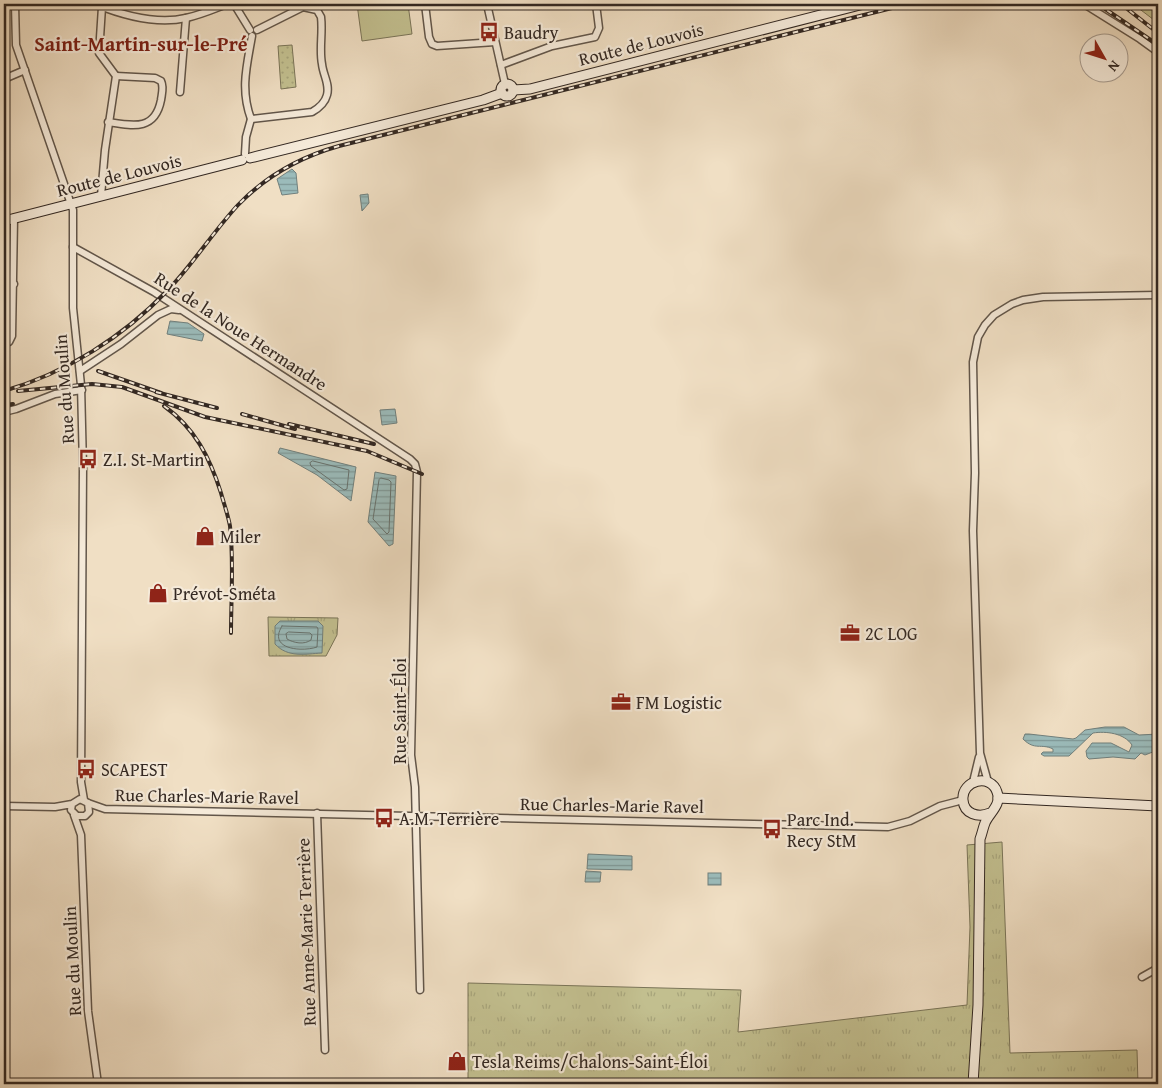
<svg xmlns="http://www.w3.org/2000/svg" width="1162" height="1088" viewBox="0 0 1162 1088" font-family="'Gentium Book Plus',serif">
	<defs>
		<pattern id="grass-tufts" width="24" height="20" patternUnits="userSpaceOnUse" patternTransform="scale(1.25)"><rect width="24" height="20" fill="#c2bf8f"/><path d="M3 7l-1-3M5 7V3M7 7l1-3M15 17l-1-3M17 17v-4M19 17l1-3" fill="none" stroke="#a7a47b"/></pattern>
		<pattern id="forest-crowns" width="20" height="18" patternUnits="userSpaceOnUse" patternTransform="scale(1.25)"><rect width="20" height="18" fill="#c2bf8f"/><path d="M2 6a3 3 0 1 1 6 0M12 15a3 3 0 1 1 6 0" fill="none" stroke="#a7a47b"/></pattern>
		<pattern id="park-dots" width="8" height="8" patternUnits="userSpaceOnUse" patternTransform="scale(1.25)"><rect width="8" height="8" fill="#c2bf8f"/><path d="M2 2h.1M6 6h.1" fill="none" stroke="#a7a47b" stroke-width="1.8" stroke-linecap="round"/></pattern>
		<pattern id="water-rules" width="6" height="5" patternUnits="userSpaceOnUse" patternTransform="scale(1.25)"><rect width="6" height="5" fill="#9bbbba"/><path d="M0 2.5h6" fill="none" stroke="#7f9897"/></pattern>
	</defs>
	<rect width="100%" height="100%" fill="#f0dfc4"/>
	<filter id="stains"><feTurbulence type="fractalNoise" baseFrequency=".004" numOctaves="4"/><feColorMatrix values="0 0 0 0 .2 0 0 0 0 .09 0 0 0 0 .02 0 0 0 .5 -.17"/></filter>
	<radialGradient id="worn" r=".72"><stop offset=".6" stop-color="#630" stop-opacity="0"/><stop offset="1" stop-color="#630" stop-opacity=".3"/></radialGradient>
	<g fill="url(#grass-tufts)" stroke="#7a7458">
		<polygon points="268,617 338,618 337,635 326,656 269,656"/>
		<polygon points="1002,842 1010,1053 1137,1050 1138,1084 468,1084 468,983 741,990 738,1032 967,1005 970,927 967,845"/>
	</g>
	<polygon fill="url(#forest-crowns)" stroke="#7a7458" points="1133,4 1158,4 1158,23"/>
	<polygon fill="url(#park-dots)" stroke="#7a7458" points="292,45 296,87 281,89 278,46"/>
	<polygon fill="#c2bf8f" stroke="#7a7458" points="357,4 408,4 412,34 362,41"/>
	<g fill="url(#water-rules)" stroke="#71807d">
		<polygon points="292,169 296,173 298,193 282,195 277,179"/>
		<polygon points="368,194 369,203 362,211 360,195"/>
		<polygon points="170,321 188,323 204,334 202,341 167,334"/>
		<polygon points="395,409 397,423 382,425 380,410"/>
		<polygon points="280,448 356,467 351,501 317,475 278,453"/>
		<polygon points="375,472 396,476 393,544 389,546 368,522"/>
		<path d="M280 621H318L323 626 322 653C305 654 288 658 275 644V626Z"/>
		<path d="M1105 727H1124L1139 735 1158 734V741L1153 745 1154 747 1158 744V750L1145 755 1141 753 1135 759 1113 757 1089 759 1087 757 1086 751 1092 743H1111L1129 752 1132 745C1124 733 1106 731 1093 733L1069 756H1044L1041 754 1043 752H1053V749C1041 743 1035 751 1023 739L1025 734H1029L1073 739 1076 738 1085 730Z"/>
		<polygon points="588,854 632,856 632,870 587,869"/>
		<polygon points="586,871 601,872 600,882 585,882"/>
		<rect x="708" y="873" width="13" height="12"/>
	</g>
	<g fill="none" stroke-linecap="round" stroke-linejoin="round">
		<g stroke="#67726e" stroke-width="1">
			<polygon points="313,461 349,470 347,489 344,490 311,466 310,463"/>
			<polygon points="381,478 389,480 391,482 389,532 387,534 373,519 379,480"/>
			<path d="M282 626 317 627 318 629 317 647C303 652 267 650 282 626Z"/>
			<path d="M289 632 310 633 312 635 311 640C304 645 294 643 287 639L286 634Z"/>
		</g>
		<defs>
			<g id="street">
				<polyline points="15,4 16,45 73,210 73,308 81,385 83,467 81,782 84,800"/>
				<path d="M95 4C122 15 156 25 186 18 200 15 214 9 227 4"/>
				<polyline points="234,4 250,30"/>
				<polyline points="425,4 429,37 432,44 437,46 495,42"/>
				<polyline points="487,4 505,84"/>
				<polyline points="493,4 496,4"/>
				<polyline points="1084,4 1140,39 1158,52"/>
				<path d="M252 36C247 65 240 89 251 119L312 112C319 108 325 103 327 95 330 84 323 75 322 64 319 49 323 33 321 17L317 10 303 7 257 30"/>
				<polyline points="501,65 552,46 595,37 599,28 596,4"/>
				<polyline points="4,79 25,70"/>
				<polyline points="180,92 186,18"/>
				<path d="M108 122C133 126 155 131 161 100 162 93 164 87 161 81L155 78 116 76"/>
				<polyline points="245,154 246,137 251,119"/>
				<polyline points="101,196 105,150 116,76 99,53 102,7"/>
				<polyline points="73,247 154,292 410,459 415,464 417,472 411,755 415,787 420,990"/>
				<polyline points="4,285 14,284"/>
				<polyline points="4,343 9,342 12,336 14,218"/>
				<polyline points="80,371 121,344 158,315 171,309 179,310"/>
				<polyline points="4,412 16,409 55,394 82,390"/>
				<polyline points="973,782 979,757"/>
				<polyline points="988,782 980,753 973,531 975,473 973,362 978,337 985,325 994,315 1012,304 1023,300 1043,297 1158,295"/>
				<polyline points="88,803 105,809 888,827 910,821 940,806 963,800"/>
				<polyline points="4,806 55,807 72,804 80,799 88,803 89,812 85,816 77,816 71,810 72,804"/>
				<polyline points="317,813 325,1050"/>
				<polyline points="74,815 81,835 88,1011 98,1084"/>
				<polyline points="1142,977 1158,968"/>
			</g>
			<g id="secondary">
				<circle cx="507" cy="90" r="6"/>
				<polyline points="513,90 530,89 864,4"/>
				<polyline points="250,158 483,100 502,93"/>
				<polyline points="4,221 242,160"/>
				<polyline points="998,798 1158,806"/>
				<path d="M973 1084 978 1005 980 839C982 834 983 828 985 823 989 813 1002 805 997 792 991 773 961 780 963 800 964 814 978 818 990 813"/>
			</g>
		</defs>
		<use href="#street" stroke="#62564a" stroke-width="9"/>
		<use href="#secondary" stroke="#332822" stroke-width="11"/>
		<use href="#street" stroke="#f5ead9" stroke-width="6"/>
		<use href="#secondary" stroke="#f5ead9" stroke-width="9"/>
		<defs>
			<g id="rail">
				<polyline points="1098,4 1158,45"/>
				<polyline points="1121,4 1158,33"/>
				<polyline points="98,371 161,393"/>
				<path d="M4 391C66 373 123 337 168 290 193 264 213 232 238 205 266 176 300 157 339 146L908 4"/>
				<polyline points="18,391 92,384 122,387 205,417 367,451 422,474"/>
				<polyline points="156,392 217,408"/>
				<polyline points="4,405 13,404"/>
				<path d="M164 406C195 428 210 458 221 493 224 504 228 515 230 526 234 561 231 598 231 633"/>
				<polyline points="242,414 295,429"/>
				<polyline points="289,424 374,444"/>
			</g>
		</defs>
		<use href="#rail" stroke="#332822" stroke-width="4"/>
		<use href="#rail" stroke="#f5ead9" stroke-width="2" stroke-dasharray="5.5" stroke-linecap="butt"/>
	</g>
	<defs>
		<symbol id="bus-bare" viewBox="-9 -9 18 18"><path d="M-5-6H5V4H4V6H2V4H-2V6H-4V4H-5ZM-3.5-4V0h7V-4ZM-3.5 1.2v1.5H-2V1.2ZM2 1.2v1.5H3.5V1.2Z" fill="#8f2418" stroke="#f5ead9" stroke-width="2.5" paint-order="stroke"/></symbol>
		<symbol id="shop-bare" viewBox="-9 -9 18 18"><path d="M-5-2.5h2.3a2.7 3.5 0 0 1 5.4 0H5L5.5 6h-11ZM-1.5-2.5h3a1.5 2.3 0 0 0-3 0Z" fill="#8f2418" stroke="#f5ead9" stroke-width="2.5" paint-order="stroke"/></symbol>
		<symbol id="office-bare" viewBox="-9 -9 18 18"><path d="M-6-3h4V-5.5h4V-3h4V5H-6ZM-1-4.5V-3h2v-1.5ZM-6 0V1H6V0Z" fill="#8f2418" stroke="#f5ead9" stroke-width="2.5" paint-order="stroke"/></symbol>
	</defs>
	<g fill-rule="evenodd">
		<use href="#bus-bare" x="475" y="18" width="28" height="28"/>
		<use href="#bus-bare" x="74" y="445" width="28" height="28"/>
		<use href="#shop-bare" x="191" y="522" width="28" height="28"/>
		<use href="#shop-bare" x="144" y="579" width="28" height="28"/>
		<use href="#office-bare" x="836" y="619" width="28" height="28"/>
		<use href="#office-bare" x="607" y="688" width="28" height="28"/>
		<use href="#bus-bare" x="72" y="755" width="28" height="28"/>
		<use href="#bus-bare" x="370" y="804" width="28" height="28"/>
		<use href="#bus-bare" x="758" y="815" width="28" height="28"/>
		<use href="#shop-bare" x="443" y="1047" width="28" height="28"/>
	</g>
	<g text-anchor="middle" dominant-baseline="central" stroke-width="4.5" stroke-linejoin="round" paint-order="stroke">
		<g font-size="18" fill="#332822" stroke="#f5ead9" text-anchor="start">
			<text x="504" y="32">Baudry</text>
			<text x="103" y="459">Z.I. St-Martin</text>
			<text x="220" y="536">Miler</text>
			<text x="173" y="593">Prévot-Sméta</text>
			<text x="865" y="633">2C LOG</text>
			<text x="636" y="702">FM Logistic</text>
			<text x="101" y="769">SCAPEST</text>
			<text x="399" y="818">A.M. Terrière</text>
			<text x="787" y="819">Parc Ind.<tspan x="787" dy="21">Recy StM</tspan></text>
			<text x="472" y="1061">Tesla Reims/Chalons-Saint-Éloi</text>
		</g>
		<g font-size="18" fill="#332822" stroke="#f5ead9">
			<text transform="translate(641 44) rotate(-14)">Route de Louvois</text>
			<text transform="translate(119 175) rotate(-14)">Route de Louvois</text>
			<text transform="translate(241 331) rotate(33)">Rue de la Noue Hermandre</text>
			<text transform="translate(64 389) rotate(-94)">Rue du Moulin</text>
			<text transform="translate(399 711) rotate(-90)">Rue Saint-Éloi</text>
			<text transform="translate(207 796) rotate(1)">Rue Charles-Marie Ravel</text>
			<text transform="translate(612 805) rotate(1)">Rue Charles-Marie Ravel</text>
			<text transform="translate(306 932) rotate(-92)">Rue Anne-Marie Terrière</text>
			<text transform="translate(72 961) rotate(-93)">Rue du Moulin</text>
		</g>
		<g font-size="20" font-weight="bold" fill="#7a1f14" stroke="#f5ead9">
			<text x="141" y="43">Saint-Martin-sur-le-Pré</text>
		</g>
	</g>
	<rect width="1162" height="1088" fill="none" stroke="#f0dfc4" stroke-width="20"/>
	<rect x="5" y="5" width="1152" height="1078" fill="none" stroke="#332822" stroke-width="2.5"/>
	<rect x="10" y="10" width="1142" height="1068" fill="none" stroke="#332822"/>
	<g transform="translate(1104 58) rotate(129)"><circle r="24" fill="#f5ead9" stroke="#a79c90"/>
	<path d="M0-4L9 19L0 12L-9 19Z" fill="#8f2418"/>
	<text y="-8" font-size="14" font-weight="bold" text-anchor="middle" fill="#332822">N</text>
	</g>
	<rect width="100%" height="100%" filter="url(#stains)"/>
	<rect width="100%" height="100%" fill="url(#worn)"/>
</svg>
